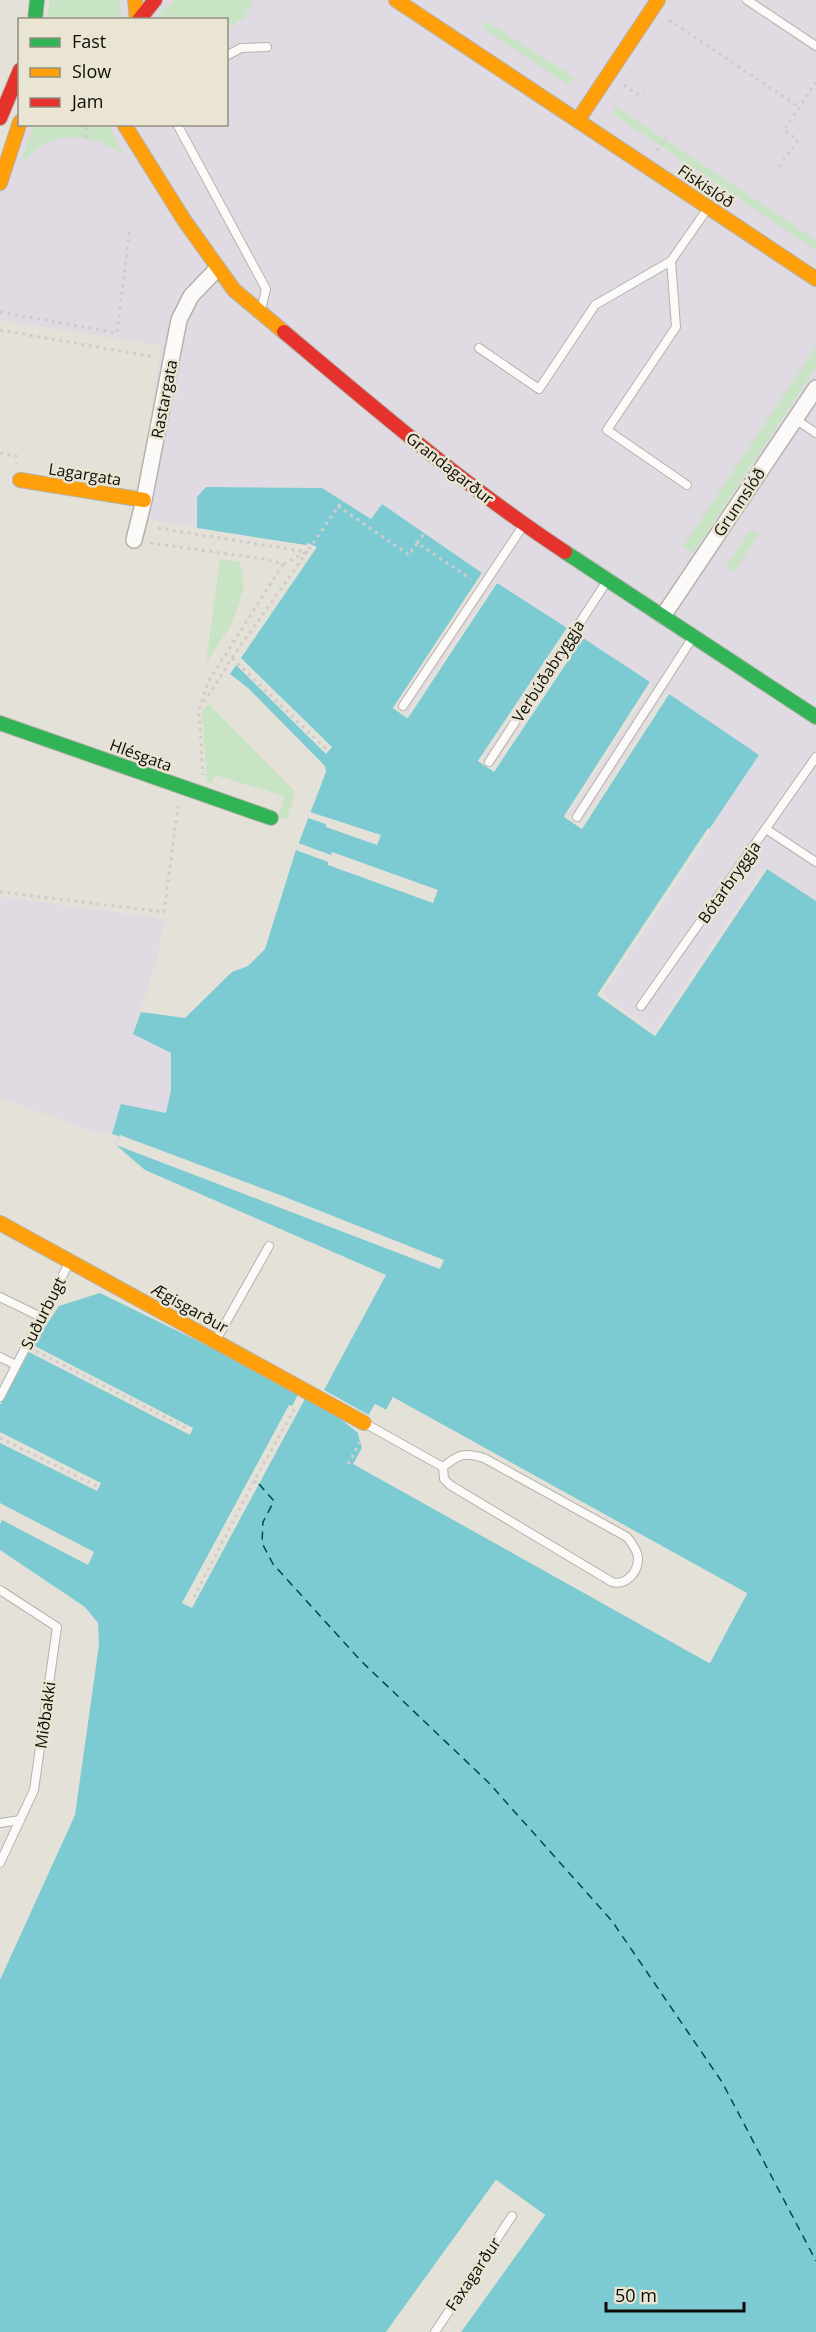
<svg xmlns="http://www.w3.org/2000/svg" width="816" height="2332" viewBox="0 0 816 2332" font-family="'Open Sans',sans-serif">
	<rect width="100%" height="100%" fill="#e4e1d8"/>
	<g fill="#e0dbe3">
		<polygon points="58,0 816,0 816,901 767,869 655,1036 597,995 759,755 582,829 478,761 567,628 408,718 393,708 382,504 372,519 322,488 317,547 137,518 161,346 0,320 0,178 19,103 20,124 226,124 226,20 62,19"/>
		<polygon points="0,896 164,919 158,956 133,1034 171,1053 172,1090 166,1113 122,1104 112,1134 103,1135 0,1098"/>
	</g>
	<g fill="#c8e4c5">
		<polygon points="50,0 119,0 122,19 47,20"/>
		<polygon points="175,0 254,0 244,17 227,29 226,20 156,19 161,11"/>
		<polygon points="486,21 575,78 567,84 483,28"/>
		<polygon points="615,106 816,240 816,250 614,115"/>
		<path d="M35 124 110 125 122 154C100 137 66 130 41 146 36 149 31 154 27 159H21Z"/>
		<polygon points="816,346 816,367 694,552 682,548"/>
		<polygon points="751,529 759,534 735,571 726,567"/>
		<polygon points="220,559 240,562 244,587 232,624 206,663"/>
		<polygon points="209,704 295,792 287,820 278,817 284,796 215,775 212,783 207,781 202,711"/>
	</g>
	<polygon fill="#7ccbd2" points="206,487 322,488 371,519 382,504 482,573 393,708 407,718 497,583 567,628 478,761 494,771 583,638 650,682 564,816 582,828 669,694 759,755 598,995 655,1036 767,869 816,901 816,2332 461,2332 545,2215 496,2180 386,2332 0,2332 0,1980 75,1815 99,1645 98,1623 85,1607 0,1550 0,1405 33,1345 59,1306 100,1293 304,1393 317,1400 358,1433 362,1448 354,1464 709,1663 747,1594 393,1398 386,1410 375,1404 369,1415 324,1390 386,1275 145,1170 116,1145 119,1136 112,1134 121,1104 166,1113 171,1090 171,1053 133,1034 141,1012 185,1018 232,972 248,966 265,949 296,850 326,772 325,766 248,688 230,674 317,547 308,543 306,545 197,528 197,497"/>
	<g fill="#e4e1d8">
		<polygon points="482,573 485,575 397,707 407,714 495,582 497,583 408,718 393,708"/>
		<polygon points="567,628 569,630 482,760 493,767 580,637 583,638 494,772 478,761"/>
		<polygon points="241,658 332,747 326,754 236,665"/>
		<polygon points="650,682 653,684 568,816 581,824 666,692 669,694 582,829 564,817"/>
		<polygon points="310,812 381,835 377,845 326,827 326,824 308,818"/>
		<polygon points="708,828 711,830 602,994 654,1032 764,868 767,869 655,1036 597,995"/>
		<polygon points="298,843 331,855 332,852 438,890 433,903 328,865 328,862 296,850"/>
		<polygon points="120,1135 280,1195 444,1260 440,1269 116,1145"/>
		<polygon points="33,1345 193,1428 190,1435 29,1352"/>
		<polygon points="300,1391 307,1395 192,1608 182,1603 289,1405 292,1406"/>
		<polygon points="393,1397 747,1593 710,1663 353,1464 362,1448 358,1433 360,1431 365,1448 357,1463 708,1659 743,1594 394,1401 388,1413 376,1408 371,1417 367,1418 375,1404 386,1410"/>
		<polygon points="0,1432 101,1483 97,1491 0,1443"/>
		<polygon points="0,1503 94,1552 88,1565 2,1520 0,1524"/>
		<polygon points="496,2180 545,2215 461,2332 458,2332 541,2216 497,2184 390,2332 386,2332"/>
	</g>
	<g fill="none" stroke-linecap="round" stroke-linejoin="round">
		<polyline stroke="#00484f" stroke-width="1.5" stroke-dasharray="8 6" stroke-linecap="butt" points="259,1484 274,1501 263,1522 262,1543 273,1564 361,1661 489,1783 612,1921 722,2082 816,2261"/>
		<defs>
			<g id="lane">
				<polyline points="747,0 816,46"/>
				<polyline points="226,56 241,48 267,47"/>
				<polyline points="177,124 266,289 261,310"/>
				<polyline points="671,261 676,327 607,430 687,485"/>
				<polyline points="479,348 539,389 595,305 671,261 708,208"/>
				<polyline points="795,419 816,433"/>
				<polyline points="403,706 523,526"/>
				<polyline points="489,762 607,581"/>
				<polyline points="577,817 693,637"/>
				<polyline points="766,829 816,862"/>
				<polyline points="641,1006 816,757"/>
				<polyline points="0,1297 41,1317"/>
				<polyline points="216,1340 269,1246"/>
				<polyline points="0,1357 16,1365"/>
				<polyline points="0,1397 69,1263"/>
				<path d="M366 1424 443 1467 444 1479 450 1485 612 1582C626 1586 638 1572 638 1559 638 1551 632 1543 627 1537L484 1458C464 1452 459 1454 443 1467"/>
				<polyline points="0,1590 57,1627 34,1790 0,1863"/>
				<polyline points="0,1823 20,1820"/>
				<polyline points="435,2332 512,2216"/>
			</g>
			<g id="street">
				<polyline points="134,540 144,500 179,320 191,296 217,269"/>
				<polyline points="663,616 816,388"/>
			</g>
			<g id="fast">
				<polyline points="35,20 37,0"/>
				<polyline points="565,552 816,717"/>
				<polyline points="0,723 271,818"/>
			</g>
			<g id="slow">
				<polyline points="135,0 137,20"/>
				<polyline points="396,0 816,279"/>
				<polyline points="578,120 658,0"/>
				<polyline points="124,124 184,220 234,290 284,332"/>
				<polyline points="0,183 20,122"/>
				<polyline points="20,480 144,500"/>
				<polyline points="0,1223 364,1423"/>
			</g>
			<g id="jam">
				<polyline points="139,20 155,0"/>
				<polyline points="0,118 20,70"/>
				<path d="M284 332C376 409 465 486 565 552"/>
			</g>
		</defs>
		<use href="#lane" stroke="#b4b2aa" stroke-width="10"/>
		<use href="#street" stroke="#b4b2aa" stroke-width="18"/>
		<use href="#fast" stroke="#b4b2aa" stroke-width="16"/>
		<use href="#slow" stroke="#b4b2aa" stroke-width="16"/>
		<use href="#jam" stroke="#b4b2aa" stroke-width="16"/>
		<g stroke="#cfcdcb" stroke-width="3" stroke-dasharray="3 4.5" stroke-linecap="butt">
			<polyline points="669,20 799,107"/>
			<polyline points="624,85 636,94 645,93"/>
			<polyline points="85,138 87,124"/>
			<polyline points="657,151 666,137"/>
			<polyline points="779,167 798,140 784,130 816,82"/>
			<polyline points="0,312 117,333 130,227"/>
			<polyline points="0,330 155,357"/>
			<polyline points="0,453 16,456 17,463"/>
			<polyline points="338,506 409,555 417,543 471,579"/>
			<polyline points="158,528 307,552 232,658 202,706"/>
			<polyline points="150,543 264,559 283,564 208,682 199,710 203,775"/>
			<polyline points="417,543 426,531"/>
			<polyline points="283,564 307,552 342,501"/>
			<polyline points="232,658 328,751"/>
			<polyline points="0,892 164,912 178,806"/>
			<polyline points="36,1351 188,1429"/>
			<polyline points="0,1438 97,1486"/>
			<polyline points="348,1464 360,1442"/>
			<polyline points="254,1481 259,1484"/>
			<polyline points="194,1597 254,1481 295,1408"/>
		</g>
		<use href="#lane" stroke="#fbfaf9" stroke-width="8"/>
		<use href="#street" stroke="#fbfaf9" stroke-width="15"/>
		<use href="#fast" stroke="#30b455" stroke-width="14"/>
		<use href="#slow" stroke="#ff9f0a" stroke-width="14"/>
		<use href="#jam" stroke="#e5322d" stroke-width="14"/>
	</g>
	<g text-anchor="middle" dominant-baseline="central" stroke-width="5" stroke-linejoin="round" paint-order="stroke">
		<g font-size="16" fill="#0e0c07" stroke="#eae4d2">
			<text transform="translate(706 186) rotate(34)">Fiskislóð</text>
			<text transform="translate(164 399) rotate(-79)">Rastargata</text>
			<text transform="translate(450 468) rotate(38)">Grandagarður</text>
			<text transform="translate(85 474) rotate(9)">Lagargata</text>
			<text transform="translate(739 502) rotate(-56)">Grunnslóð</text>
			<text transform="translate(548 671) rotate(-57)">Verbúðabryggja</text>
			<text transform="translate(141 755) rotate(20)">Hlésgata</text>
			<text transform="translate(729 882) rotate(-55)">Bótarbryggja</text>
			<text transform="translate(190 1308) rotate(29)">Ægisgarður</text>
			<text transform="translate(43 1313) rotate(-63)">Suðurbugt</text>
			<text transform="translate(45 1715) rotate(-82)">Miðbakki</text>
			<text transform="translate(473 2274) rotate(-56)">Faxagarður</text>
		</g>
	</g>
	<rect x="18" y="18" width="210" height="108" fill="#eae4d2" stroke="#928e81" stroke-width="1.5"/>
	<rect x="30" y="38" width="30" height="9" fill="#30b455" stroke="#928e81" stroke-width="1.5"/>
	<text x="72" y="48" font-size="18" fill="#0e0c07">Fast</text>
	<rect x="30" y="68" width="30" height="9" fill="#ff9f0a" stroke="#928e81" stroke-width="1.5"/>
	<text x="72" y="78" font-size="18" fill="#0e0c07">Slow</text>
	<rect x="30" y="98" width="30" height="9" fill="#e5322d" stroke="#928e81" stroke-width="1.5"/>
	<text x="72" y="108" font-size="18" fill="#0e0c07">Jam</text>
	<path d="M606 2302v9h138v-9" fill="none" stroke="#0e0c07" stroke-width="3"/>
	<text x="615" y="2302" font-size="18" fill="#0e0c07" stroke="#eae4d2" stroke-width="4.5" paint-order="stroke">50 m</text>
</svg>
